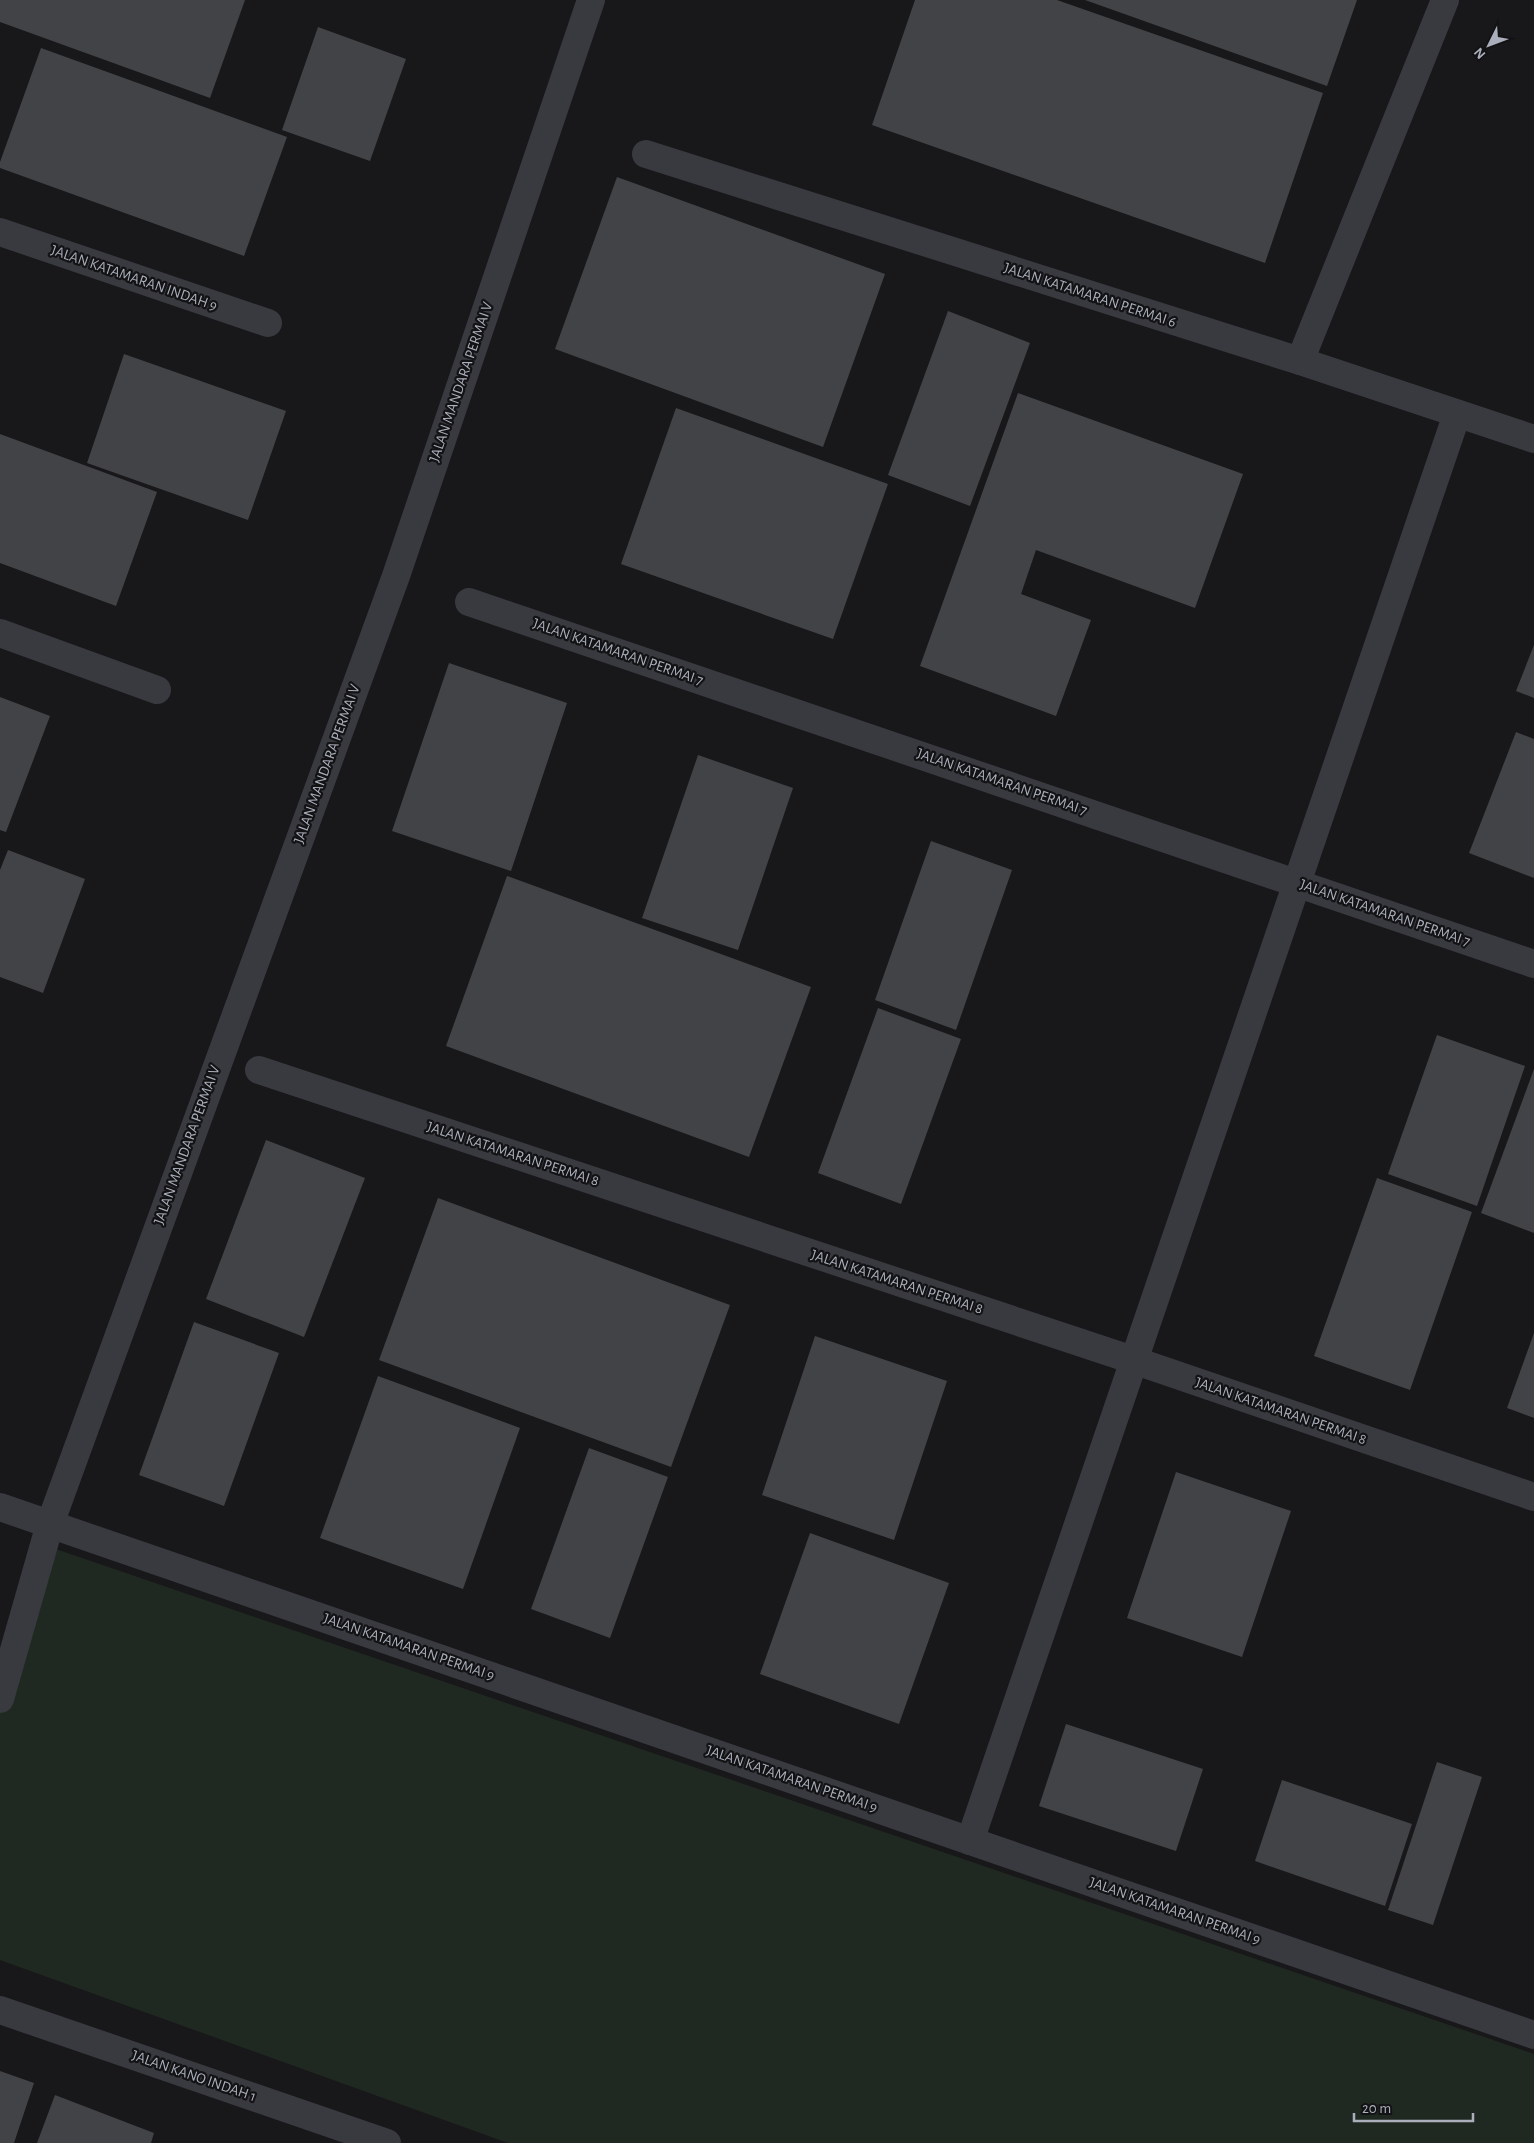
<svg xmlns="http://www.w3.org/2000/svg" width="1534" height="2143" viewBox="0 0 1534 2143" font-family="'Alegreya Sans',sans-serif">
	<rect width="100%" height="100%" fill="#18181a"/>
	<polygon fill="#202921" points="47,1546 1534,2054 1534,2143 508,2143 0,1960 0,1684"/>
	<g fill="#424347">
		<polygon points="0,0 245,0 210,98 0,22"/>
		<polygon points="915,0 1057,0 1323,93 1265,263 872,125"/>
		<polygon points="1085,0 1357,0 1327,86"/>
		<polygon points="318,27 406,59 370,161 282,130"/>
		<polygon points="41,48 287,137 244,256 0,168 0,162"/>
		<polygon points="617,177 885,274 823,447 555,349"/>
		<polygon points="948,311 1030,343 970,506 888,475"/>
		<polygon points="124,354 286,411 248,520 87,463"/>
		<polygon points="1018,393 1243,474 1195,608 1036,550 1021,594 1091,620 1056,716 920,666"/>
		<polygon points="676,408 888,484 833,639 621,564"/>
		<polygon points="0,434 157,492 116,606 0,563"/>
		<polygon points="1534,645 1534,698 1516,691"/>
		<polygon points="449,663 567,703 511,871 392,831"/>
		<polygon points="0,697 50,716 6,832 0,830"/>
		<polygon points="1516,732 1534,739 1534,878 1469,853"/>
		<polygon points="698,755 793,788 738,950 642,918"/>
		<polygon points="931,841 1012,870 956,1030 875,1000"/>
		<polygon points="8,850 85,879 43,993 0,977 0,870"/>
		<polygon points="507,876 811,987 749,1157 446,1046"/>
		<polygon points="878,1008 961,1039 901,1204 818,1173"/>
		<polygon points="1437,1035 1525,1066 1477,1206 1388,1174"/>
		<polygon points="1534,1069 1534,1233 1481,1213"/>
		<polygon points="266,1140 365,1178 304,1337 206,1299"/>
		<polygon points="1377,1178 1472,1212 1410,1390 1314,1356"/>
		<polygon points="438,1198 730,1305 671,1467 379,1360"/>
		<polygon points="194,1322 279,1353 224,1506 139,1475"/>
		<polygon points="1534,1333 1534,1418 1507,1408"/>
		<polygon points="815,1336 947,1381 894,1540 762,1495"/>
		<polygon points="378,1376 520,1428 463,1589 320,1538"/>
		<polygon points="589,1448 668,1477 610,1638 531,1609"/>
		<polygon points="1176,1472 1291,1511 1242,1657 1127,1618"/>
		<polygon points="810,1533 949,1583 899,1724 760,1674"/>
		<polygon points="1066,1724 1203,1769 1176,1851 1039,1806"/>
		<polygon points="1437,1762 1482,1777 1433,1925 1388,1910"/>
		<polygon points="1282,1780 1412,1824 1385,1906 1255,1861"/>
		<polygon points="0,2071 34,2083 14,2143 0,2143"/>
		<polygon points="55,2095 154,2133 151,2143 37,2143"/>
	</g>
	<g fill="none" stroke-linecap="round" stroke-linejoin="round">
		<g stroke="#393a40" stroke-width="28">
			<polyline points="646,154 1300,361 1534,439"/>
			<polyline points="0,232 268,323"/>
			<polyline points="1300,361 1445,0"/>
			<polyline points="469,602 1534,964"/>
			<polyline points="0,633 157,690"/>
			<polyline points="259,1070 1133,1360 1534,1497"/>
			<polyline points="0,1507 1534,2035"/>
			<polyline points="0,1699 50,1524 396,576 591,0"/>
			<path d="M970 1841C1131 1364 1297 890 1457 414"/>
			<polyline points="0,2010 387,2143"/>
		</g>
	</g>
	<g text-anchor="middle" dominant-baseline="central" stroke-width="4.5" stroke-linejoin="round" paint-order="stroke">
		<g font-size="15" fill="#aaafbb" stroke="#131315">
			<text transform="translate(134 278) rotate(19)">JALAN KATAMARAN INDAH 9</text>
			<text transform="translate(1090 295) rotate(18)">JALAN KATAMARAN PERMAI 6</text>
			<text transform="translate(461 382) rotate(-71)">JALAN MANDARA PERMAI V</text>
			<text transform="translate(618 652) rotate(19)">JALAN KATAMARAN PERMAI 7</text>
			<text transform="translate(327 764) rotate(-70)">JALAN MANDARA PERMAI V</text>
			<text transform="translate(1002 782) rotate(19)">JALAN KATAMARAN PERMAI 7</text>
			<text transform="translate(1385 913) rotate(19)">JALAN KATAMARAN PERMAI 7</text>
			<text transform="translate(187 1145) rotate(-70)">JALAN MANDARA PERMAI V</text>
			<text transform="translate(513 1154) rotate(18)">JALAN KATAMARAN PERMAI 8</text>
			<text transform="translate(897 1282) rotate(18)">JALAN KATAMARAN PERMAI 8</text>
			<text transform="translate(1281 1411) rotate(19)">JALAN KATAMARAN PERMAI 8</text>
			<text transform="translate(409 1647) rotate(19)">JALAN KATAMARAN PERMAI 9</text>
			<text transform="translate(792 1779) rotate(19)">JALAN KATAMARAN PERMAI 9</text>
			<text transform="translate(1175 1911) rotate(19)">JALAN KATAMARAN PERMAI 9</text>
			<text transform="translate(194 2076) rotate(19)">JALAN KANO INDAH 1</text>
		</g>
	</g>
	<g transform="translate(1489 45) rotate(228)" stroke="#131315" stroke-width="4" paint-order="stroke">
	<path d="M0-4L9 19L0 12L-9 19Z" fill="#aaafbb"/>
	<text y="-8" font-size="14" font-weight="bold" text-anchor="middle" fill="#aaafbb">N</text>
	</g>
	<path d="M1354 2113v8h119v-8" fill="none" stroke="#aaafbb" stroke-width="2.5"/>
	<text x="1362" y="2113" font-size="15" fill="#aaafbb" stroke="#131315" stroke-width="4" paint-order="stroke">20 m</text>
</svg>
